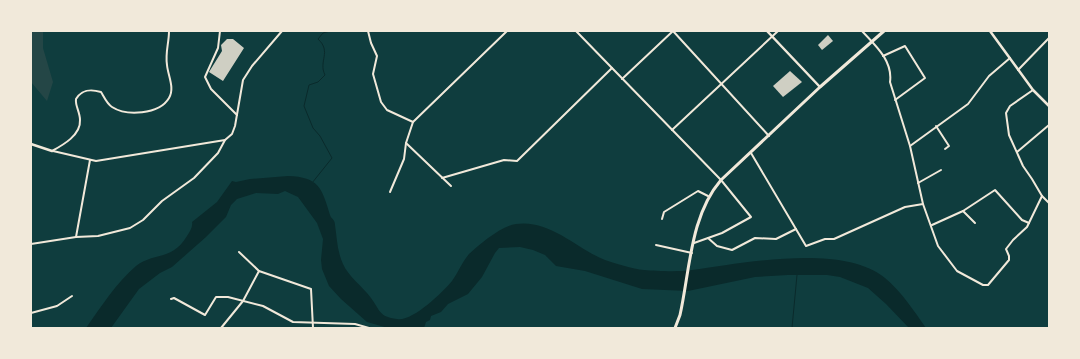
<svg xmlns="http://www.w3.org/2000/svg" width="1080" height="359" viewBox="0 0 1080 359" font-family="'Libre Baskerville',serif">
	<rect width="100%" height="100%" fill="#0f3d3e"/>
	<polygon fill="#244646" points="31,31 43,31 43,48 53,82 47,101 31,82"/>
	<path fill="#0a2a2b" d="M288 176C319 177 322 188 330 215 331 219 335 219 335 225 337 238 337 251 343 264 348 276 363 287 371 298 380 310 379 317 397 319 412 322 442 293 452 281 458 273 462 262 469 254 480 244 501 226 516 224 550 219 577 249 605 260 614 263 633 269 644 270 657 271 679 272 692 270 743 263 843 243 885 278 901 291 914 311 926 328H909L886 304 868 288 840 277 827 275H788L755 277 688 291 642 289 585 271 556 266 545 255 533 250 520 247 499 248 495 253 482 277 468 294 448 304 441 312 431 316 430 320 426 322 424 328H388L367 322 341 299 329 286 322 269 321 260 323 239 317 223 298 197 285 191 278 194 256 193 237 199 231 205 226 217 206 237 172 267 160 273 139 289 111 328H86C101 307 116 283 136 266 154 252 172 261 187 236 190 231 193 227 192 222L217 202 232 181 236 182 250 179Z"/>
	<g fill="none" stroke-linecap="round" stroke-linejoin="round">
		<g stroke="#0a2a2b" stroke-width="1">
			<path d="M312 183 332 158 320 136 313 128 304 106 309 85 318 82 325 75C318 61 332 52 318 39L323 33 330 31"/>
			<polyline points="792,328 797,275"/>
		</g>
	</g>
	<g fill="#cfcfc3">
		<polygon points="828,35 833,41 822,50 818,45"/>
		<polygon points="227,39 233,39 244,48 223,81 209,72 222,51 221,45"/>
		<polygon points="790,71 802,82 783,97 773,86"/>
	</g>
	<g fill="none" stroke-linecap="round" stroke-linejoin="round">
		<g stroke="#f1e9da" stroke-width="2">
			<polyline points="220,31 218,48 205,77 211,89 237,115"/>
			<polyline points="368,31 371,43 377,56 373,74 381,102 387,110 413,122"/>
			<polyline points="576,31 721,180 751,217 722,233 694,243"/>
			<polyline points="673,31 769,136"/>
			<path d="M862 31C876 46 893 61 890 82L910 146 923 204 938 246 957 271 983 285H988L1009 260V256L1006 249 1013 240 1027 227 1042 196"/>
			<polyline points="883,56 905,46 925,78 895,100"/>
			<polyline points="1018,70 1049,38"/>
			<polyline points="622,79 673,31"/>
			<polyline points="1033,90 1010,106 1006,113 1009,135 1023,166 1032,179 1042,196 1049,203"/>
			<polyline points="936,126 949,146 945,149"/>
			<polyline points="672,130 778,31"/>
			<polyline points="406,143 451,186"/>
			<polyline points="910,146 968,104 989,76 1010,58"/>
			<path d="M52 151C63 145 81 135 80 120 80 112 75 106 76 99 82 89 91 89 101 92 104 97 107 104 112 107 126 116 159 115 169 98 175 88 168 76 167 65 165 53 169 43 169 31"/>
			<polyline points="53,151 96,161 225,140"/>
			<polyline points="1017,152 1049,125"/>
			<polyline points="751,153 806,246 825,239 834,239 905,207 923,204"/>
			<polyline points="442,178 504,160 517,161 612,68"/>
			<polyline points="918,183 941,170"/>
			<polyline points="390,192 404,159 406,143 413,122 507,31"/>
			<polyline points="963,211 975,223"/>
			<polyline points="662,219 664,212 698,191 708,196"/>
			<polyline points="932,225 963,211 995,190 1022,220 1029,223"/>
			<polyline points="76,237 90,160"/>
			<polyline points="708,238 717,246 732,250 755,238 776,239 796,229"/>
			<polyline points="31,244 76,237 98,236 130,228 143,220 162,201 194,178 218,153 225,140 232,134 235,126 243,80 252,66 282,31"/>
			<polyline points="656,245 692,253"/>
			<polyline points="239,252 259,271"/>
			<polyline points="171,299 174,298 205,315 216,297 228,297 263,306 293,322 355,324 369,328"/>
			<polyline points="31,313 57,306 72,296"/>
			<polyline points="221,328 243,301 259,271 311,289 313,328"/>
		</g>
		<g stroke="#f1e9da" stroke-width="2.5">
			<polyline points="767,31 820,87"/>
			<polyline points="990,31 1033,90 1049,106"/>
			<polyline points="31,144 52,151"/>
		</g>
		<path stroke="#f1e9da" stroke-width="3" d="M675 328 680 315C690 270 690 216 721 180L820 87 884 31"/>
	</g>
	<rect width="1080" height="359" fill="none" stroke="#f1e9da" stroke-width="64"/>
</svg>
